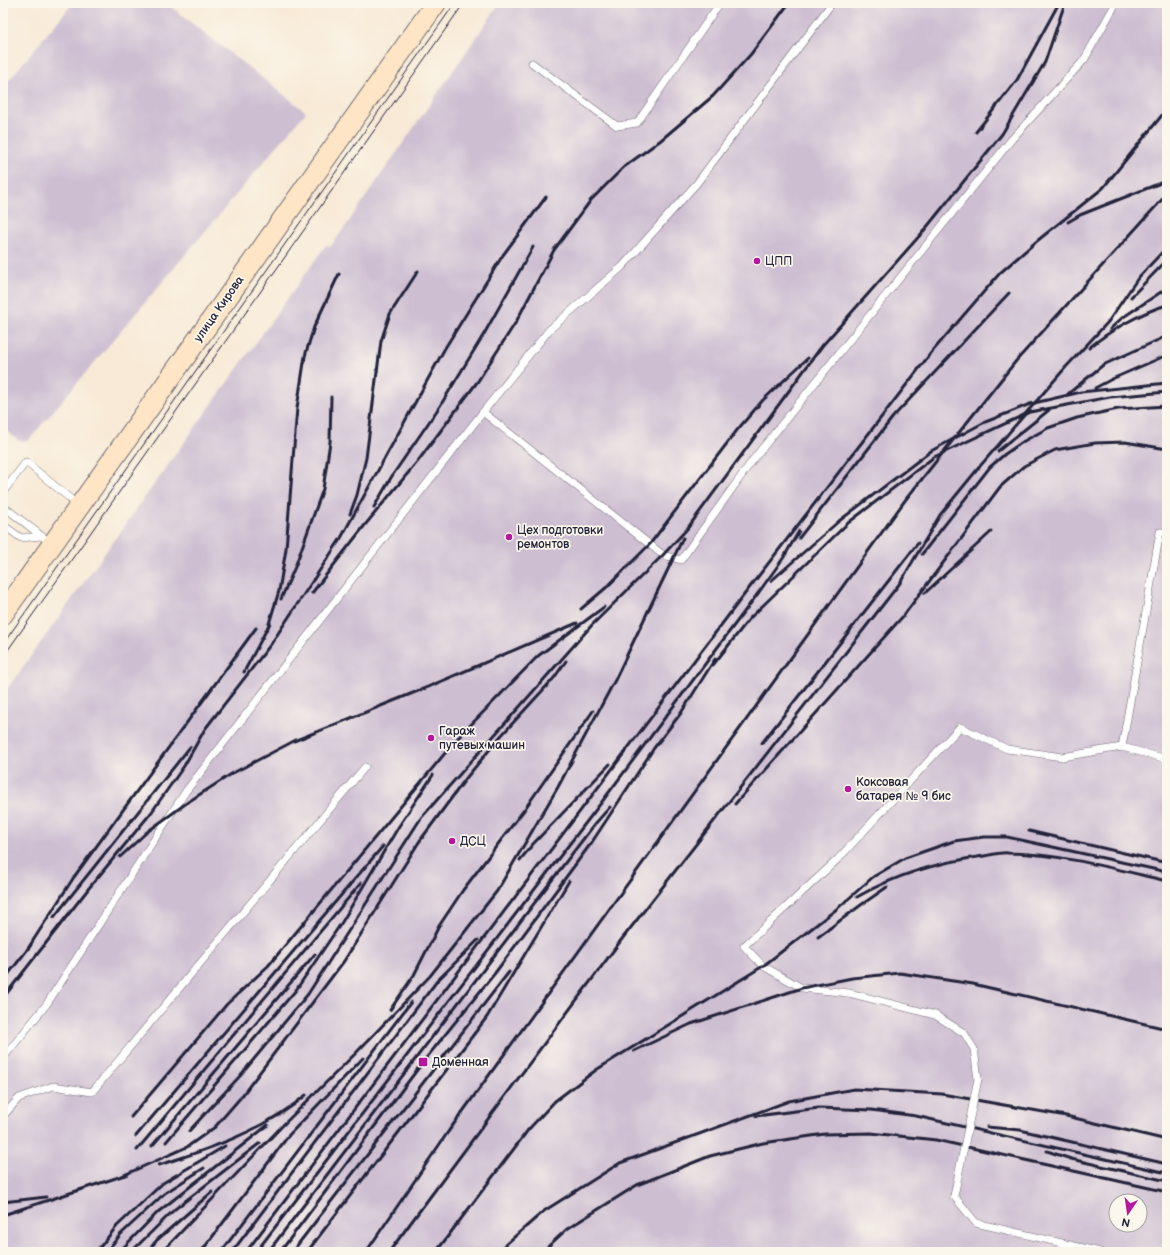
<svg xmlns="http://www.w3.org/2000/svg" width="1170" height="1255" viewBox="0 0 1170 1255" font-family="'Balsamiq Sans',sans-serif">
	<rect width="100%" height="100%" fill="#fbf7ec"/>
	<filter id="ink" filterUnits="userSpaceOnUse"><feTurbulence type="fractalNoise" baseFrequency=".025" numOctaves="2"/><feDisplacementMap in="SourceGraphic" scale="8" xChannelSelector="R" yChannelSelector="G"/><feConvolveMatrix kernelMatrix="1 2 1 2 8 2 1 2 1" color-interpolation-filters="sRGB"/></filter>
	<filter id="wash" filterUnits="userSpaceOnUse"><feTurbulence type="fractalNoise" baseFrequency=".012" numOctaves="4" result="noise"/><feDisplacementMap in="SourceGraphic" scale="16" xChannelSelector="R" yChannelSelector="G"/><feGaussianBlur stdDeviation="0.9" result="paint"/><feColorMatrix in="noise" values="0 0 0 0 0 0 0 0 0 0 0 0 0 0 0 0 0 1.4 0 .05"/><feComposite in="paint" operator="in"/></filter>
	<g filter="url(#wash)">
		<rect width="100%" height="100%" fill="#f8ead7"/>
		<g fill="#cdbed2" fill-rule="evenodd">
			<polygon points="73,3 166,3 306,112 28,441 19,441 3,428 3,87"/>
			<path d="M500 3H1167V1252H3V695L326 245 330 247 345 227ZM1116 1201H1140V1225H1116Z"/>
		</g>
	</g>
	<g filter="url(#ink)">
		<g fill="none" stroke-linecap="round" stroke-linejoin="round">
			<defs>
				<g id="service">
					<polyline points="532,63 617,126 637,123 720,3"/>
					<polyline points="483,412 663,555 681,560 752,461 1012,139 1084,60 1116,3"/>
					<polyline points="3,492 26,462 79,506"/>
					<polyline points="3,506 52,544"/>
					<polyline points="3,525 21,538 41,536"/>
					<polyline points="1122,747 1160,532 1167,532"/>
					<polyline points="3,1058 46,1005 186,791 483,412 549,330 622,267 697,183 832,3"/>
					<polyline points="978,1079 974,1049 964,1033 935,1015 849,993 802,988 763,966 744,946 838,859 960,727 1007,749 1062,757 1122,747 1167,759"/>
					<polyline points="3,1116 19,1098 53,1086 92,1092 365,767"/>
					<polyline points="954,1196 976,1223 1100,1252"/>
				</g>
				<polyline id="secondary" points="3,614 436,3"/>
			</defs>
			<use href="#service" stroke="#6d6872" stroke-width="8"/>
			<use href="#secondary" stroke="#6d6872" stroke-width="22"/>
			<use href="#service" stroke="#fff" stroke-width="7"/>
			<use href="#secondary" stroke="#fee5c5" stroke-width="20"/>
			<g stroke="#22223b" stroke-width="1">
				<polyline points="3,644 455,3"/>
				<polyline points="3,657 464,3"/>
			</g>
			<g stroke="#22223b" stroke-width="3">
				<polyline points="976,132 1017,80 1059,3"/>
				<polyline points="1068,222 1080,215 1163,182"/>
				<polyline points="1131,297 1167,260"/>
				<polyline points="1110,329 1122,318 1167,288"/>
				<path d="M1089 348C1109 331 1142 312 1167 305"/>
				<polyline points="1095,388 1112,379 1167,355"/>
				<polyline points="1068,394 1103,365 1167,336"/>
				<polyline points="998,451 1049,410"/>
				<polyline points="374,507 392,476 440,406 484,334 533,247"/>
				<polyline points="350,514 357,495 366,458 381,341 390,314 418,271"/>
				<polyline points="799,538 893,417 1009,293"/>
				<polyline points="922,554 990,467 1005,454 1024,441 1048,428 1077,418 1118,409 1167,406"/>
				<polyline points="771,581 839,521 931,451 983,423 1030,404 1081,392 1167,383"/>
				<polyline points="312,593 365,525 418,461 478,381 516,322 554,250 591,200 624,167 661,140 713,96 751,54 789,3"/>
				<polyline points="925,593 991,532"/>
				<polyline points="281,599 295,567 323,489 330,442 331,397"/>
				<polyline points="581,609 608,586 650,544 738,429 763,400 808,358"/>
				<polyline points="268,627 279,591 286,549 297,408 305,356 314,327 339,274"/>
				<polyline points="713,665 750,618 848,523 934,457 1030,412 1110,397 1167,392"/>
				<polyline points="244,672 270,623"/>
				<polyline points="762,743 918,543"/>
				<polyline points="735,804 904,615 1000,487 1024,466 1055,450 1095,443 1125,442 1167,449"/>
				<polyline points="1029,831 1163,862"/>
				<polyline points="120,857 147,832 188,802 233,773 294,741 428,687 577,623"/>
				<polyline points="520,860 533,844 610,764"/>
				<path d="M857 897C895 875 940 862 984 856 992 855 1000 852 1008 853 1062 854 1115 869 1167 881"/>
				<polyline points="54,917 190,747"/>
				<polyline points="818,937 861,905 887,887"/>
				<polyline points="27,950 74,877 256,628"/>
				<polyline points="3,981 31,945"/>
				<polyline points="3,998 89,888 151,813 184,766 205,729 271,644 341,538 445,348 503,255 546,197"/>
				<polyline points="390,1010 414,975 439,926 463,890 524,810 593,711"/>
				<polyline points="634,1051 691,1024 802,988 852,978 900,973 973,984 1167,1029"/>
				<polyline points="756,1116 819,1108 871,1110 916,1116 1167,1173"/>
				<polyline points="131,1117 227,1004 268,966 456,740 538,656 604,607"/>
				<polyline points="987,1127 1020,1130 1167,1164"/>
				<polyline points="189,1131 240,1076 308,994 421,818 592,625 663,555 687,529 822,346 922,233 1002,134 1045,62 1065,3"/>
				<polyline points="136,1136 383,846"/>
				<polyline points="166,1142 296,990 342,922 399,826 433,775"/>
				<polyline points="152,1146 315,954"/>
				<polyline points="137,1150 361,883"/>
				<polyline points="1047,1151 1071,1159 1167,1181"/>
				<path d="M159 1165C210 1149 265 1130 306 1095"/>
				<polyline points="124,1175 187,1147 215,1127 241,1097 344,961 419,842 467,777 500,737 554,678 566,661"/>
				<polyline points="3,1202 46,1197"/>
				<polyline points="3,1215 128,1174"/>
				<polyline points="96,1252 117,1226 163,1183 225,1146"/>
				<polyline points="106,1252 121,1234 165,1193 204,1168"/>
				<polyline points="119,1252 158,1212 268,1125"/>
				<polyline points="131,1252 175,1209 260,1143"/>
				<polyline points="147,1252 157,1240 212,1192"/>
				<polyline points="162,1252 284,1124 355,1054 430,976 497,891 558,787 615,680 683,538"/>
				<polyline points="201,1252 289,1135 363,1058"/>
				<polyline points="221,1252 411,1002"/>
				<polyline points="232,1252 437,981 478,940"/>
				<polyline points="246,1252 750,587 931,353 1000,273 1037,241 1103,188 1167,109"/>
				<polyline points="256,1252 601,803 759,592 784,557 799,531"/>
				<polyline points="268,1252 594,825 610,807"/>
				<polyline points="280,1252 423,1062 495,973 592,842 654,748 681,713 715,659"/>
				<polyline points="292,1252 509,972"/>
				<polyline points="307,1252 487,1017 569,881"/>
				<polyline points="366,1252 448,1132 906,499 1016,361 1167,194"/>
				<polyline points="389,1252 622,939 900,583 940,515 981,465 1066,367 1108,322 1138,278 1167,247"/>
				<polyline points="436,1252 528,1130 555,1101 596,1070 763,966 838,908 873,877 905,858 954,841 984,837 1007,837 1167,872"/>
				<polyline points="497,1252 544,1211 620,1163 789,1101 854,1089 942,1094 1066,1116 1167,1140"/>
				<polyline points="542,1252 567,1229 637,1185 710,1156 763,1143 825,1134 871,1133 936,1140 1167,1192"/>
			</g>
			<defs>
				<polyline id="service-bridge" points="954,1196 978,1079"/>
			</defs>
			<use href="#service-bridge" stroke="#6d6872" stroke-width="8" stroke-linecap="butt"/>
			<use href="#service-bridge" stroke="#fff" stroke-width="7"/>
		</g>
	</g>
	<g fill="#b5179e" stroke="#fbf7ec" stroke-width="1.5">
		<circle cx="757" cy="261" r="4"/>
		<circle cx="509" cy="537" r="4"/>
		<circle cx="431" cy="738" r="4"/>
		<circle cx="848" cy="789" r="4"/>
		<circle cx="452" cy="841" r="4"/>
		<rect x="418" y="1057" width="10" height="10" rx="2"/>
	</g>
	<g text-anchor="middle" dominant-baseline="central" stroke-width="3.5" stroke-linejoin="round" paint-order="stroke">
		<g font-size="12" fill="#22223b" stroke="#fbf7ec" text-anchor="start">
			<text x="765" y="261">ЦПП</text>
			<text x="517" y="530">Цех подготовки<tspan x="517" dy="14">ремонтов</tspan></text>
			<text x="439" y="731">Гараж<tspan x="439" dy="14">путевых машин</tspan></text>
			<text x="856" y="782">Коксовая<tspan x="856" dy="14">батарея № 9 бис</tspan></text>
			<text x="460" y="841">ДСЦ</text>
			<text x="432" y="1062">Доменная</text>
		</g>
		<g font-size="12" fill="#22223b" stroke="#fbf7ec">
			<text transform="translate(219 309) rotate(-55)">улица Кирова</text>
		</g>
	</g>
	<rect width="1170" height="1255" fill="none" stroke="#fbf7ec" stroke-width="16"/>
	<g transform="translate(1128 1213) rotate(193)"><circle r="19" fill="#fbf7ec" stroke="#a4a2a5"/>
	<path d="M0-3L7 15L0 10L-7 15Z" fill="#b5179e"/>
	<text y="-6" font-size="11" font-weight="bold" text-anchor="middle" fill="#22223b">N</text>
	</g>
</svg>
